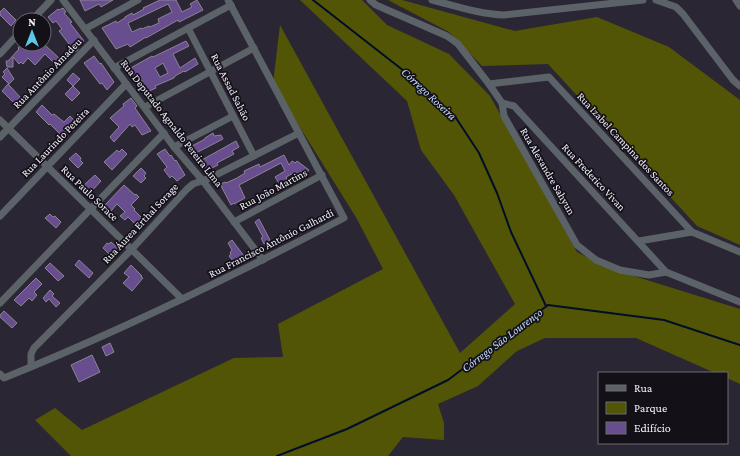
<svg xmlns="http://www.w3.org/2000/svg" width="740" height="456" viewBox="0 0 740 456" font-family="'Crimson Pro',serif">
	<rect width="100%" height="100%" fill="#2b2634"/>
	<g fill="#535506">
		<polygon points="300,0 362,0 387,25 449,54 490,96 577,252 608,268 740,309 740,384 727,378 727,373 715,373 636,338 545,338 517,351 478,386 438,404 444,423 444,440 403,437 388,456 71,456 35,420 55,408 82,430 234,358 283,357 278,324 383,269 357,219 273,84 280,25 460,353 515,304 454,195 421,150 407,101"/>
		<polygon points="388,0 402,0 515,31 597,17 669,47 740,100 740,245 697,226 548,64 482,66 449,32"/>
	</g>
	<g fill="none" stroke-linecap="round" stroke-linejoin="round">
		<g stroke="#000e28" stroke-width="2">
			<polyline points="313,0 413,78 456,118 479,153 497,193 511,232 546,306"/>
			<polyline points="277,456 347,429 448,380 548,305 664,320 740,345"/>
		</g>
	</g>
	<g fill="#684e8e" stroke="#8a8495" fill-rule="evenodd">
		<polygon points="80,0 113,0 101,7 99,4 85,11"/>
		<path d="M160 0H176L182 12 192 7 190 4 197 0 203 10 179 22 178 20 146 38V37L130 47 128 44 116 49 102 28 116 21 117 23 125 18V17L132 13 133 15 144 9 143 8ZM168 4 172 12 158 19 159 23 150 27 149 26 142 29 141 28 132 32 128 23Z"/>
		<polygon points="4,8 16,20 11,26 0,15 0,12"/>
		<polygon points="63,8 66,12 64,13 72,22 70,23 84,41 78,45 78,50 70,55 67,51 70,49 68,45 69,44 59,31 62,29 56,21 53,23 48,17 58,9 59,10"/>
		<path d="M186 41 189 46 173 54 180 68 195 58 198 64 185 72 184 71 175 76 174 78 155 86 156 88 147 92 142 81 139 82 136 76 133 77 129 69 152 56 153 57ZM163 63 168 73 160 77 155 68Z"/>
		<polygon points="21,44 29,44 35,50 41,44 44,44 60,59 55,64 45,54 35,65 28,58 23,64 21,62 19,64 13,57 13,67 7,67 6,61 8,61 19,49 18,48"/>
		<polygon points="94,56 100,64 101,63 114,82 107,90 102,83 100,84 84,63"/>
		<polygon points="7,68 14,79 9,84 2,77 5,74 3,72"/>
		<polygon points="73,73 80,79 73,86 80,93 72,101 65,94 73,86 67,80"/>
		<polygon points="8,84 21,98 15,104 2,91"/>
		<polygon points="131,98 137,106 135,108 151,131 142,135 135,125 132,127 130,124 114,142 110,137 119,127 110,118 124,106 123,104"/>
		<polygon points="42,105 52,115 54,114 64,122 70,116 76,122 70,129 72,130 64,138 50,124 49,125 36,112"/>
		<polygon points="213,133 214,136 221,135 223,139 196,153 192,146 205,139 205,138"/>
		<polygon points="236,141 239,147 232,151 234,154 217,163 218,165 208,170 207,168 205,170 200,161"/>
		<polygon points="122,149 127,154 112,170 104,162 117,150 119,152"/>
		<polygon points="165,149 170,156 171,155 175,161 176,160 185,175 177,181 172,176 170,178 164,170 167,167 157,154"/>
		<polygon points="76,153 81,158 80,160 83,163 78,168 69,159"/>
		<polygon points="284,155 289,165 292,161 295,163 297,161 309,170 303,177 295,172 286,177 288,181 280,185 275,177 285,171 281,163 279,164 239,185 245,198 234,204 234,203 231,205 220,184 226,182 226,183 237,178 245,173 244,171 259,164 260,167"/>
		<polygon points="141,168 146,173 144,176 146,178 141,183 133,176"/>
		<polygon points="95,175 101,181 89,194 85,190 87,188 84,185"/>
		<polygon points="124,185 135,195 136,194 139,197 131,205 135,209 134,210 144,220 138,227 128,217 125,220 120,216 125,212 117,204 111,211 105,205"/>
		<polygon points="50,214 53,217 55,216 61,222 56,228 45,218"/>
		<polygon points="259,219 270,240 264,244 261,238 263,237 255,222"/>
		<polygon points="232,240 244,256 235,261 233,261 229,256 231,254 230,253 232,250 228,243"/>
		<polygon points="111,242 118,248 111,256 103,248 107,243 109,244"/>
		<polygon points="79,260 93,273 89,278 75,265"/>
		<polygon points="50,263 64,276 58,281 45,268"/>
		<polygon points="131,265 142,276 141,277 143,278 132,291 123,283 129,277 124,273"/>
		<polygon points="36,278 42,284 34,292 37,295 32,301 29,298 21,306 14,300"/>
		<polygon points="50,290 54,294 52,296 60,303 56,307 49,299 46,302 43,298"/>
		<polygon points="4,311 17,323 12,328 0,317 0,315"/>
		<polygon points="110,343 114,352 106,356 102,347"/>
		<polygon points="92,355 100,372 79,382 71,365"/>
	</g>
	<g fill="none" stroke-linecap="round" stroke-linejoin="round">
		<g stroke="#5c6368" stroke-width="7">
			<polyline points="63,0 174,147 203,181 263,260"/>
			<polyline points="370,0 376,5 447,36 458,44 489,84 502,103 504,116 577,245 596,260 620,270 649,275 666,272 740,302"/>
			<path d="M432 0C456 6 479 14 504 15L643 0"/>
			<polyline points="656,0 676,7 683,14 733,80 740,86"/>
			<polyline points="736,0 740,6"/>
			<polyline points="32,20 51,0"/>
			<polyline points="188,28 254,156"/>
			<polyline points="85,29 138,0"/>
			<polyline points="0,54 20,32"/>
			<polyline points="114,68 231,5"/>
			<polyline points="489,84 549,77 692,232 740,252"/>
			<polyline points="502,103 514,106 666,272"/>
			<polyline points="145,107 254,48"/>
			<polyline points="0,120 182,299"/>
			<polyline points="0,137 94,40"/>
			<polyline points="174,147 233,116"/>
			<polyline points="0,216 126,84"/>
			<polyline points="234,222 322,175"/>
			<polyline points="639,241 692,232"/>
			<polyline points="0,303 164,133"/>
			<polyline points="31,366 31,354 34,348 132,249 187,189 193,184 210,178 299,133"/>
			<path d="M0 374 4 378C120 331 233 276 344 218L228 0"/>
		</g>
	</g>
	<g text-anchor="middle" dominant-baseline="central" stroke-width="3.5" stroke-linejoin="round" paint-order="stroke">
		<g font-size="11" fill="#f3f0fa" stroke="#131017">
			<text transform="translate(47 73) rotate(-46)">Rua Antônio Amadeu</text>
			<text transform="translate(231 87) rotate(63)">Rua Assad Sahão</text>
			<text transform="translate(172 123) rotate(52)">Rua Deputado Agnaldo Pereira Lima</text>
			<text transform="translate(55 142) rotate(-46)">Rua Laurindo Pereira</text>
			<text transform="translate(626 144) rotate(47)">Rua Izabel Campina dos Santos</text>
			<text transform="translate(548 171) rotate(60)">Rua Alexandre Sahyun</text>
			<text transform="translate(594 177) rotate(47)">Rua Frederico Vivan</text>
			<text transform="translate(273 189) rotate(-28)">Rua João Martins</text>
			<text transform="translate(90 193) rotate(44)">Rua Paulo Sorace</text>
			<text transform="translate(140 223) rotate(-47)">Rua Áurea Erthal Sorage</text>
			<text transform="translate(271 243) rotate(-27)">Rua Francisco Antônio Galhardi</text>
		</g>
		<g font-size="12" font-style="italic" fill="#c2ddfd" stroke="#131017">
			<text transform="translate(429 94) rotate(43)">Córrego Roseira</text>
			<text transform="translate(502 340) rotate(-37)">Córrego São Lourenço</text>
		</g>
	</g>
	<rect x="598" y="372" width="130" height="72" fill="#131017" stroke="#6d6a72"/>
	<rect x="606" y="385" width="20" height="6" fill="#5c6368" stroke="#6d6a72"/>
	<text x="634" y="392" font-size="12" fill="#f3f0fa">Rua</text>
	<rect x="606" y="402" width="20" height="12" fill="#535506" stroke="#6d6a72"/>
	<text x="634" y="412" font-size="12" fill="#f3f0fa">Parque</text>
	<rect x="606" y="422" width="20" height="12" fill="#684e8e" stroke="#6d6a72"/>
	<text x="634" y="432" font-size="12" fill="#f3f0fa">Edifício</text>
	<g transform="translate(32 32)"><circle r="19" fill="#131017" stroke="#6d6a72"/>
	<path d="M0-3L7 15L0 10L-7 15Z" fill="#5cc7e7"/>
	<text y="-6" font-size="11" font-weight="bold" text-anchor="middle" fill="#f3f0fa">N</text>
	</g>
</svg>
